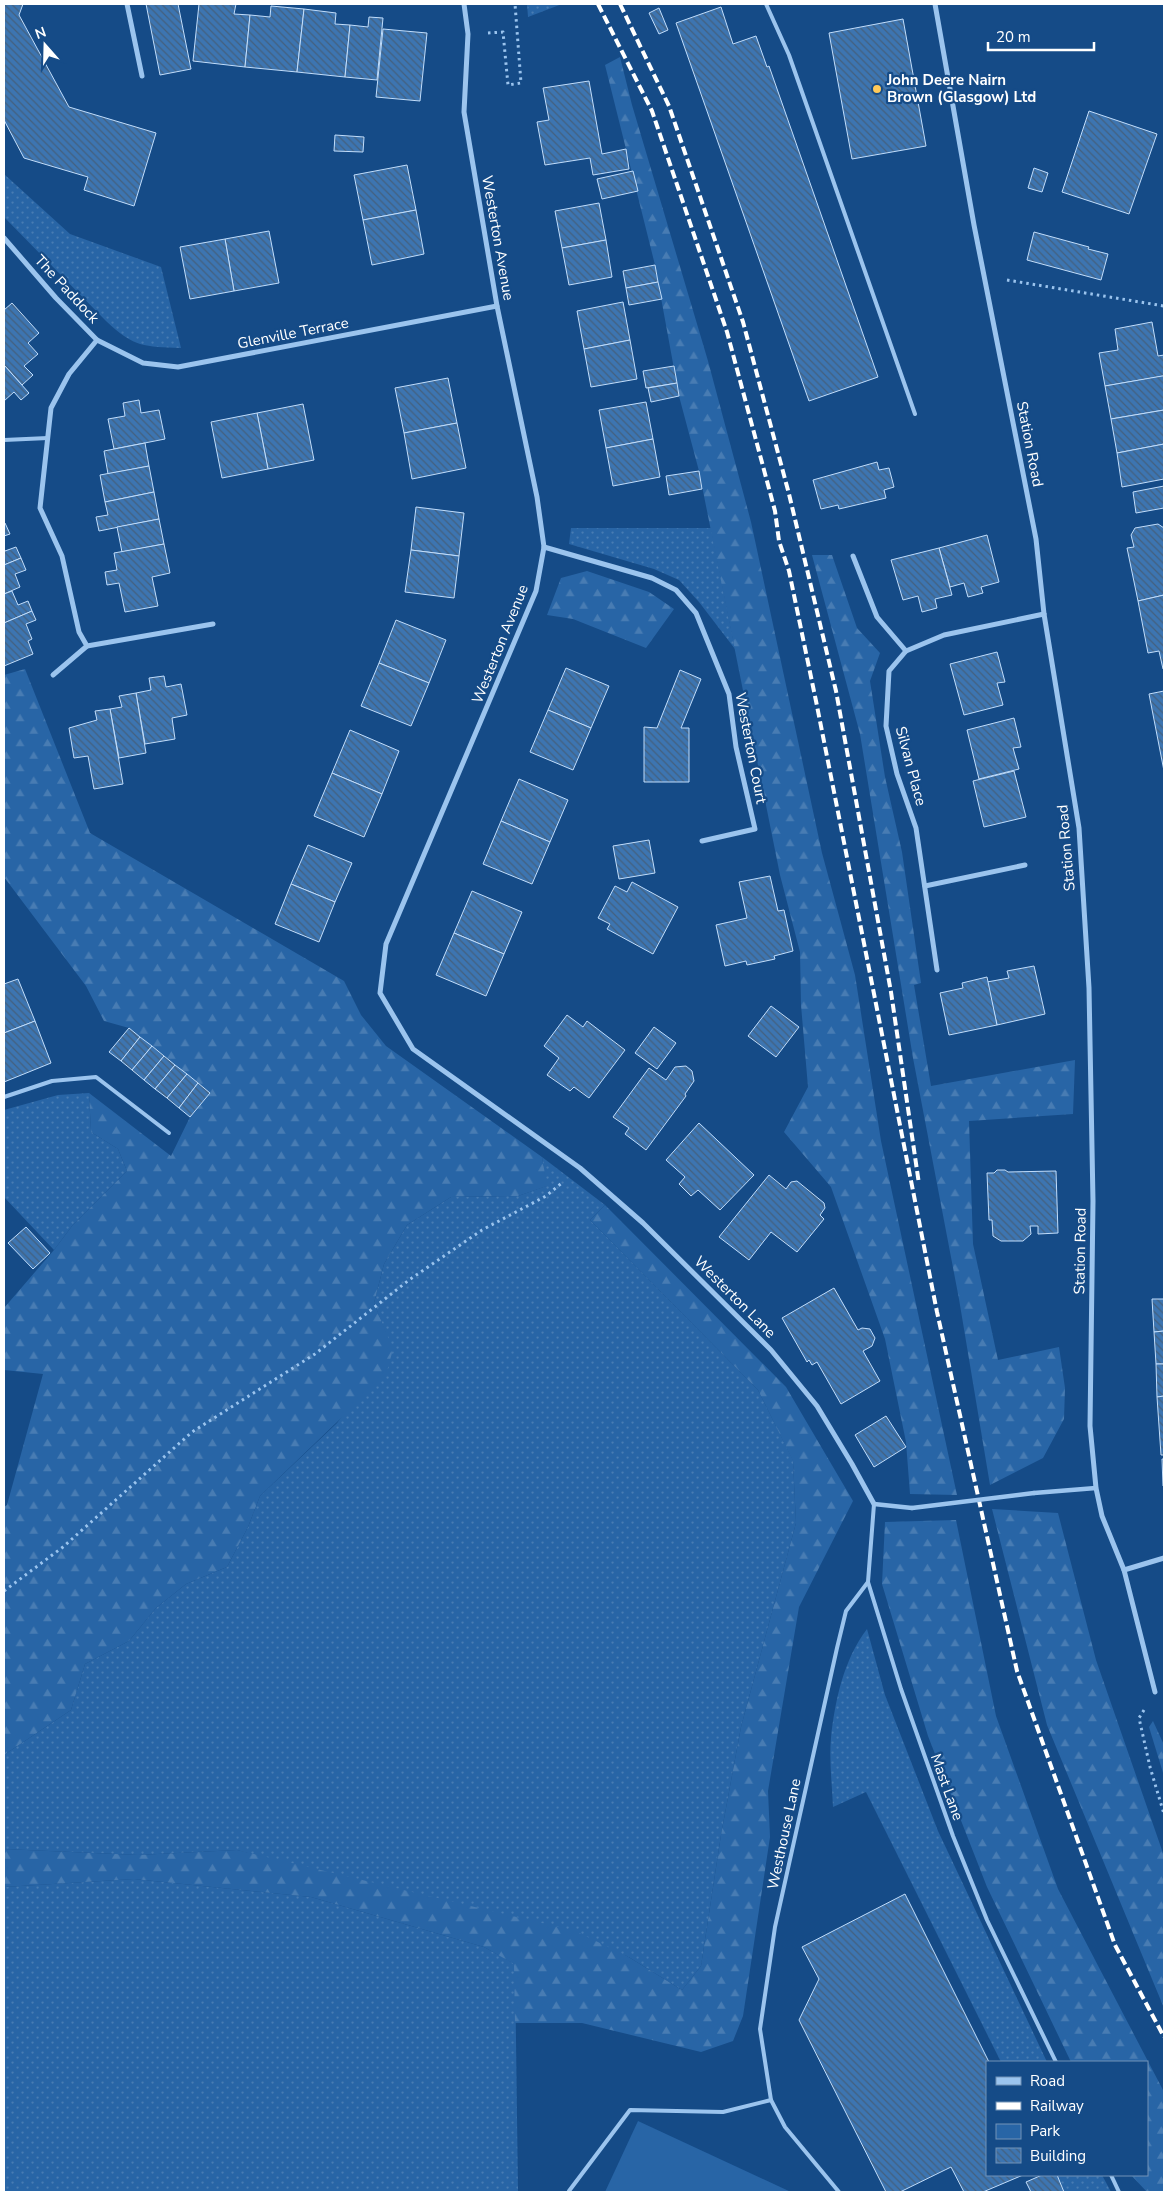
<svg xmlns="http://www.w3.org/2000/svg" width="1168" height="2196" viewBox="0 0 1168 2196" font-family="'Nunito Sans',sans-serif">
	<defs>
		<pattern id="grass-dots" width="8" height="8" patternUnits="userSpaceOnUse" patternTransform="scale(1.25)"><rect width="8" height="8" fill="#2865a6"/><path d="M2 2h.1M6 6h.1" fill="none" stroke="#487cb3" stroke-width="1.8" stroke-linecap="round"/></pattern>
		<pattern id="forest-firs" width="22" height="20" patternUnits="userSpaceOnUse" patternTransform="scale(1.25)"><rect width="22" height="20" fill="#2865a6"/><path d="M5 1l3.5 6h-7zM16 11l3.5 6h-7z" fill="#487cb3"/></pattern>
		<pattern id="building-back-hatch" width="6" height="6" patternUnits="userSpaceOnUse" patternTransform="scale(1.25)"><rect width="6" height="6" fill="#3d75b1"/><path d="M-1 5l2 2M0 0l6 6M5-1l2 2" fill="none" stroke="#44607e"/></pattern>
	</defs>
	<rect width="100%" height="100%" fill="#154b87"/>
	<g fill="url(#grass-dots)">
		<polygon points="527,4 562,4 528,17"/>
		<path d="M4 174 70 234 161 267 181 348C145 347 133 347 106 321L4 217Z"/>
		<polygon points="571,528 711,528 735,649 699,602 679,580 654,569 569,544"/>
		<polygon points="89,1093 91,1132 118,1149 127,1171 72,1226 54,1250 4,1197 4,1110 58,1095"/>
		<polygon points="542,1157 605,1205 590,1220 758,1390 793,1460 796,1523 741,1727 721,1835 701,1966 682,1990 627,1956 237,1850 138,1855 4,1849 4,1755 71,1710 85,1664 129,1641 156,1608 186,1584 227,1567 248,1527 260,1496 337,1423 392,1349 374,1303 384,1264 407,1225 451,1197 518,1196 546,1186"/>
		<path d="M867 1629 885 1695 938 1831 1047 2062H1001L866 1792 833 1807C832 1784 829 1760 831 1738 835 1700 844 1659 867 1629Z"/>
		<polygon points="134,1879 311,1897 484,1947 515,1964 518,2192 4,2192 4,1887"/>
		<polygon points="1057,2175 1102,2175 1111,2192 1064,2192"/>
	</g>
	<g fill="url(#forest-firs)">
		<polygon points="620,57 632,105 708,361 751,522 822,853 855,975 881,1141 957,1495 910,1494 906,1442 885,1339 831,1187 784,1132 808,1087 801,1005 800,952 780,875 699,471 679,396 655,265 605,65"/>
		<polygon points="812,555 832,555 857,628 880,653 870,681 885,777 902,852 921,983 914,985 931,1086 1075,1060 1073,1114 969,1121 973,1244 998,1360 1059,1347 1065,1388 1064,1419 1043,1458 990,1485 959,1299 913,1058 860,734"/>
		<polygon points="587,571 649,592 674,609 646,648 573,619 547,615 561,578"/>
		<polygon points="25,669 90,833 344,981 361,1015 386,1046 542,1157 547,1186 518,1196 451,1197 407,1225 384,1264 374,1303 393,1349 386,1375 260,1496 248,1527 227,1567 186,1584 156,1608 129,1641 85,1664 71,1710 4,1755 4,1507 7,1505 43,1374 4,1370 4,1308 54,1250 72,1226 127,1171 118,1149 91,1132 89,1093 171,1156 190,1117 210,1093 129,1028 104,1021 86,986 4,877 4,675"/>
		<polygon points="605,1205 786,1387 853,1501 799,1607 768,1791 770,1837 743,2016 733,2041 701,2052 582,2023 515,2023 514,1964 484,1947 311,1897 134,1879 4,1887 4,1849 138,1855 237,1850 575,1931 627,1956 682,1990 701,1966 721,1835 741,1727 796,1523 793,1461 758,1390 590,1220"/>
		<polygon points="992,1509 1058,1513 1096,1660 1164,1856 1164,2008 1047,1725"/>
		<polygon points="956,1520 996,1716 1058,1889 1164,2092 1164,2192 1147,2192 1131,2175 1147,2175 1147,2062 1071,2062 987,1887 928,1736 882,1584 885,1522"/>
		<polygon points="1153,1721 1164,1745 1164,1776 1149,1727"/>
	</g>
	<polygon fill="#2865a6" points="638,2121 791,2192 605,2192"/>
	<g fill="url(#building-back-hatch)" stroke="#c1ddfb">
		<polygon points="4,4 23,4 19,15 69,107 156,133 134,206 84,190 88,177 24,158 4,120"/>
		<polygon points="146,4 178,4 191,69 160,75"/>
		<polygon points="199,4 236,4 234,14 250,15 245,67 193,61"/>
		<polygon points="271,6 304,9 297,72 245,67 250,15 270,17"/>
		<polygon points="721,7 733,44 756,36 767,67 769,66 878,377 809,401 676,23"/>
		<polygon points="659,8 668,30 659,34 649,13"/>
		<polygon points="304,9 336,13 335,24 350,25 345,77 297,72"/>
		<polygon points="369,17 383,18 377,80 345,77 350,25 368,27"/>
		<polygon points="903,19 926,146 852,159 829,33"/>
		<polygon points="383,29 427,33 420,101 376,97"/>
		<polygon points="589,81 602,154 626,149 629,169 593,175 590,158 545,165 537,122 549,120 543,88"/>
		<polygon points="1089,111 1157,134 1129,214 1062,192"/>
		<polygon points="335,135 364,137 363,152 334,151"/>
		<polygon points="407,165 416,210 363,220 354,175"/>
		<polygon points="1034,168 1048,173 1042,192 1028,188"/>
		<polygon points="633,171 638,191 602,199 597,179"/>
		<polygon points="599,203 606,240 562,248 555,211"/>
		<polygon points="416,210 424,254 372,265 363,220"/>
		<polygon points="269,231 279,283 234,291 225,239"/>
		<polygon points="1034,232 1089,247 1088,249 1108,254 1101,280 1027,260"/>
		<polygon points="225,239 234,291 190,299 180,247"/>
		<polygon points="606,240 612,277 569,285 562,248"/>
		<polygon points="655,265 658,282 626,288 623,271"/>
		<polygon points="658,282 662,299 629,305 626,288"/>
		<polygon points="623,302 630,340 584,349 577,311"/>
		<polygon points="12,303 39,333 28,343 38,354 24,366 33,375 22,385 4,365 4,310"/>
		<polygon points="1152,322 1158,356 1164,355 1164,376 1105,386 1099,353 1118,350 1115,329"/>
		<polygon points="630,340 637,379 591,387 584,349"/>
		<polygon points="4,365 29,393 21,400 14,392 4,401"/>
		<polygon points="674,366 677,383 646,388 643,371"/>
		<polygon points="1162,376 1164,376 1164,410 1111,419 1105,386"/>
		<polygon points="448,378 457,423 404,433 395,388"/>
		<polygon points="677,383 679,396 651,402 648,388"/>
		<polygon points="139,400 141,413 159,410 165,439 114,449 108,419 125,416 123,403"/>
		<polygon points="646,402 653,439 606,448 599,410"/>
		<polygon points="303,404 314,460 268,469 257,413"/>
		<polygon points="1164,410 1164,444 1117,453 1111,419"/>
		<polygon points="257,413 268,469 222,478 211,422"/>
		<polygon points="457,423 466,468 412,479 404,433"/>
		<polygon points="653,439 660,477 613,486 606,448"/>
		<polygon points="145,443 149,466 108,474 104,451"/>
		<polygon points="1164,444 1164,479 1122,487 1117,453"/>
		<polygon points="877,462 879,470 889,468 894,487 884,490 886,498 839,509 838,505 821,509 813,480"/>
		<polygon points="149,466 154,492 105,502 100,475"/>
		<polygon points="699,471 702,489 669,495 666,476"/>
		<polygon points="1164,486 1164,508 1136,513 1133,492"/>
		<polygon points="154,492 159,519 99,531 96,517 108,515 105,502"/>
		<polygon points="416,507 464,513 459,556 411,550"/>
		<polygon points="159,519 164,544 122,552 117,527"/>
		<polygon points="4,523 5,523 10,534 4,536"/>
		<polygon points="1158,524 1164,528 1164,595 1138,601 1127,548 1134,547 1131,535 1135,528"/>
		<polygon points="987,535 999,582 981,587 983,593 968,597 964,583 950,587 939,548"/>
		<polygon points="164,544 170,573 152,577 158,606 125,612 119,583 107,585 105,572 117,570 114,553"/>
		<polygon points="16,547 21,558 4,565 4,548 5,551"/>
		<polygon points="939,548 952,595 935,599 937,608 922,612 918,596 903,600 891,560"/>
		<polygon points="411,550 459,556 454,598 405,592"/>
		<polygon points="21,558 26,570 15,574 20,587 4,594 4,565"/>
		<polygon points="12,591 18,605 28,601 32,611 4,623 4,594"/>
		<polygon points="1164,595 1164,668 1163,669 1159,651 1148,653 1138,601"/>
		<polygon points="32,611 36,620 26,624 32,639 28,641 33,654 4,666 4,623"/>
		<polygon points="396,620 446,640 429,683 379,663"/>
		<polygon points="997,652 1005,682 997,683 1003,705 964,715 950,664"/>
		<polygon points="379,663 429,683 411,726 361,706"/>
		<polygon points="566,668 609,686 591,728 548,710"/>
		<polygon points="680,670 701,679 681,728 689,728 689,782 644,782 644,727 657,728"/>
		<polygon points="164,676 166,687 181,684 187,715 172,718 175,739 145,744 136,693 151,690 149,678"/>
		<polygon points="1164,691 1164,771 1149,694"/>
		<polygon points="136,693 146,753 119,758 110,709 122,707 119,696"/>
		<polygon points="110,709 123,784 94,789 88,756 74,758 69,728 97,720 95,711"/>
		<polygon points="548,710 591,728 573,770 530,752"/>
		<polygon points="1014,718 1021,747 1013,748 1019,769 979,779 967,730"/>
		<polygon points="350,730 399,751 382,794 332,773"/>
		<polygon points="1014,771 1026,817 984,827 973,781"/>
		<polygon points="332,773 382,794 364,837 314,816"/>
		<polygon points="519,779 568,800 550,842 501,821"/>
		<polygon points="501,821 550,842 532,884 483,864"/>
		<polygon points="649,840 655,873 619,879 613,846"/>
		<polygon points="308,845 352,863 335,902 291,884"/>
		<polygon points="770,876 778,911 784,910 793,951 774,956 775,959 747,965 746,961 725,966 716,925 747,918 739,882"/>
		<polygon points="632,882 678,907 653,954 607,929 610,924 598,918 615,886 627,892"/>
		<polygon points="291,884 335,902 319,942 275,924"/>
		<polygon points="472,891 522,912 504,954 454,933"/>
		<polygon points="454,933 504,954 486,996 436,975"/>
		<polygon points="1034,966 1045,1014 997,1025 987,982 1009,978 1007,971"/>
		<polygon points="987,977 997,1025 949,1035 940,993 963,988 962,983"/>
		<polygon points="18,979 35,1021 4,1033 4,984"/>
		<polygon points="771,1006 799,1027 776,1057 748,1036"/>
		<polygon points="567,1015 583,1027 587,1021 625,1050 589,1098 574,1087 570,1091 547,1075 559,1058 544,1046"/>
		<polygon points="35,1021 51,1063 4,1082 4,1033"/>
		<polygon points="654,1027 676,1043 657,1069 635,1053"/>
		<polygon points="129,1028 140,1037 121,1061 109,1052"/>
		<polygon points="140,1037 152,1046 132,1070 121,1061"/>
		<polygon points="152,1046 164,1056 144,1080 132,1070"/>
		<polygon points="164,1056 175,1065 155,1089 144,1080"/>
		<polygon points="175,1065 187,1074 167,1098 155,1089"/>
		<polygon points="686,1066 692,1071 694,1081 685,1094 686,1096 646,1150 625,1134 629,1128 613,1117 649,1068 666,1080 675,1067"/>
		<polygon points="187,1074 198,1083 179,1108 167,1098"/>
		<polygon points="198,1083 210,1093 190,1117 179,1108"/>
		<polygon points="699,1123 754,1175 720,1210 698,1190 691,1196 679,1184 685,1177 666,1160"/>
		<polygon points="997,1170 1005,1170 1008,1172 1056,1171 1058,1233 1038,1234 1038,1226 1030,1226 1031,1234 1023,1241 1001,1241 993,1236 992,1220 989,1220 987,1173 994,1173"/>
		<polygon points="769,1175 786,1189 791,1182 797,1181 824,1203 825,1208 820,1215 824,1219 797,1252 771,1232 749,1260 719,1237"/>
		<polygon points="26,1227 50,1253 33,1269 8,1243"/>
		<polygon points="834,1288 858,1330 862,1328 870,1329 875,1338 872,1346 863,1351 880,1381 841,1404 817,1362 812,1365 809,1360 807,1362 782,1318"/>
		<polygon points="1152,1299 1164,1299 1164,1331 1154,1332"/>
		<polygon points="1164,1331 1164,1364 1156,1364 1154,1332"/>
		<polygon points="1156,1364 1164,1364 1164,1396 1157,1397"/>
		<polygon points="1164,1396 1164,1455 1161,1455 1157,1397"/>
		<polygon points="886,1416 906,1447 874,1467 855,1435"/>
		<polygon points="1162,1459 1164,1459 1164,1486 1163,1486"/>
		<polygon points="905,1894 989,2062 987,2062 987,2175 1023,2175 983,2192 964,2192 951,2167 900,2192 886,2192 799,2020 819,1979 802,1947"/>
		<polygon points="1042,2175 1057,2175 1064,2192 1031,2192 1026,2182"/>
	</g>
	<g fill="none" stroke-linecap="round" stroke-linejoin="round">
		<g stroke="#9bc4ee" stroke-width="3" stroke-dasharray="2.5 4" stroke-linecap="butt">
			<polyline points="488,33 503,32 508,85 521,83 515,4"/>
			<polyline points="1007,280 1164,306"/>
			<polyline points="4,1591 63,1547 192,1432 315,1354 409,1280 482,1230 546,1196 563,1182"/>
			<polyline points="1144,1710 1139,1718 1150,1767 1164,1814"/>
		</g>
		<g stroke="#9bc4ee" stroke-width="4">
			<polyline points="766,4 789,55 915,414"/>
			<polyline points="4,440 48,438"/>
			<polyline points="4,1097 52,1081 96,1077 169,1133"/>
			<polyline points="874,1504 868,1582 901,1689 953,1836 987,1920 1056,2062"/>
			<polyline points="1111,2175 1119,2192"/>
			<polyline points="569,2191 630,2110 723,2112 771,2100"/>
			<polyline points="839,2192 785,2127 771,2100 760,2029 775,1927 837,1648 846,1611 868,1582"/>
		</g>
		<g stroke="#9bc4ee" stroke-width="4.5">
			<polyline points="1034,1493 1096,1488"/>
			<polyline points="874,1504 912,1508"/>
		</g>
		<g stroke="#9bc4ee" stroke-width="5">
			<polyline points="127,4 142,76"/>
			<polyline points="464,4 468,34 464,112 497,306 537,497 544,547 536,591 386,944 380,993 413,1049 580,1168 643,1223 771,1350 817,1406 852,1464 874,1504"/>
			<polyline points="935,4 974,225 1036,539 1044,614 1079,828 1089,988 1093,1201 1090,1426 1096,1488 1102,1516 1124,1570 1155,1692"/>
			<polyline points="4,238 56,298 97,340 69,374 51,408 40,508 62,556 79,632 87,646 213,624"/>
			<polyline points="97,340 143,363 178,367 497,306"/>
			<polyline points="544,547 652,578 676,590 696,613 729,694 736,747 755,829 702,841"/>
			<polyline points="853,556 877,617 906,651"/>
			<polyline points="53,675 87,646"/>
			<polyline points="925,886 1025,865"/>
			<polyline points="937,970 916,828 897,774 886,726 889,671 906,651 944,635 1044,614"/>
			<polyline points="1124,1570 1164,1558"/>
		</g>
		<g stroke="#fff" stroke-width="4" stroke-dasharray="9 4" stroke-linecap="butt">
			<polyline points="598,4 652,111 727,332 775,511 779,541 789,571 816,701 937,1312 1017,1671 1115,1945 1164,2037"/>
			<polyline points="620,4 669,106 743,322 789,494 836,691 891,992 919,1184"/>
		</g>
		<polyline stroke="#9bc4ee" stroke-width="4.5" points="912,1508 1034,1493"/>
	</g>
	<circle fill="#ffc959" stroke="#154b87" stroke-width="2" cx="877" cy="89" r="5"/>
	<g text-anchor="middle" dominant-baseline="central" stroke-width="4.5" stroke-linejoin="round" paint-order="stroke">
		<g font-size="15" font-weight="bold" fill="#fff" stroke="#154b87" text-anchor="start">
			<text x="887" y="80">John Deere Nairn<tspan x="887" dy="17">Brown (Glasgow) Ltd</tspan></text>
		</g>
		<g font-size="15" fill="#fff" stroke="#154b87">
			<text transform="translate(498 238) rotate(80)">Westerton Avenue</text>
			<text transform="translate(67 289) rotate(47)">The Paddock</text>
			<text transform="translate(293 333) rotate(-11)">Glenville Terrace</text>
			<text transform="translate(1030 444) rotate(79)">Station Road</text>
			<text transform="translate(500 644) rotate(-68)">Westerton Avenue</text>
			<text transform="translate(751 748) rotate(79)">Westerton Court</text>
			<text transform="translate(911 766) rotate(75)">Silvan Place</text>
			<text transform="translate(1066 848) rotate(-95)">Station Road</text>
			<text transform="translate(1080 1251) rotate(-89)">Station Road</text>
			<text transform="translate(735 1297) rotate(45)">Westerton Lane</text>
			<text transform="translate(947 1787) rotate(70)">Mast Lane</text>
			<text transform="translate(784 1834) rotate(-78)">Westhouse Lane</text>
		</g>
	</g>
	<rect width="1168" height="2196" fill="none" stroke="#ffffff" stroke-width="10"/>
	<rect x="986" y="2061" width="162" height="115" fill="#154b87" stroke="#7393b7"/>
	<rect x="996" y="2077" width="25" height="8" fill="#9bc4ee" stroke="#7393b7"/>
	<text x="1030" y="2086" font-size="15" fill="#ffffff">Road</text>
	<rect x="996" y="2102" width="25" height="8" fill="#ffffff" stroke="#7393b7"/>
	<text x="1030" y="2111" font-size="15" fill="#ffffff">Railway</text>
	<rect x="996" y="2124" width="25" height="15" fill="#2865a6" stroke="#7393b7"/>
	<text x="1030" y="2136" font-size="15" fill="#ffffff">Park</text>
	<rect x="996" y="2148" width="25" height="15" fill="url(#building-back-hatch)" stroke="#7393b7"/>
	<text x="1030" y="2161" font-size="15" fill="#ffffff">Building</text>
	<g transform="translate(45 45) rotate(340)" stroke="#154b87" stroke-width="4" paint-order="stroke">
	<path d="M0-4L9 19L0 12L-9 19Z" fill="#ffffff"/>
	<text y="-8" font-size="14" font-weight="bold" text-anchor="middle" fill="#ffffff">N</text>
	</g>
	<path d="M988 42v8h106v-8" fill="none" stroke="#ffffff" stroke-width="2.5"/>
	<text x="996" y="42" font-size="15" fill="#ffffff" stroke="#154b87" stroke-width="4" paint-order="stroke">20 m</text>
</svg>
